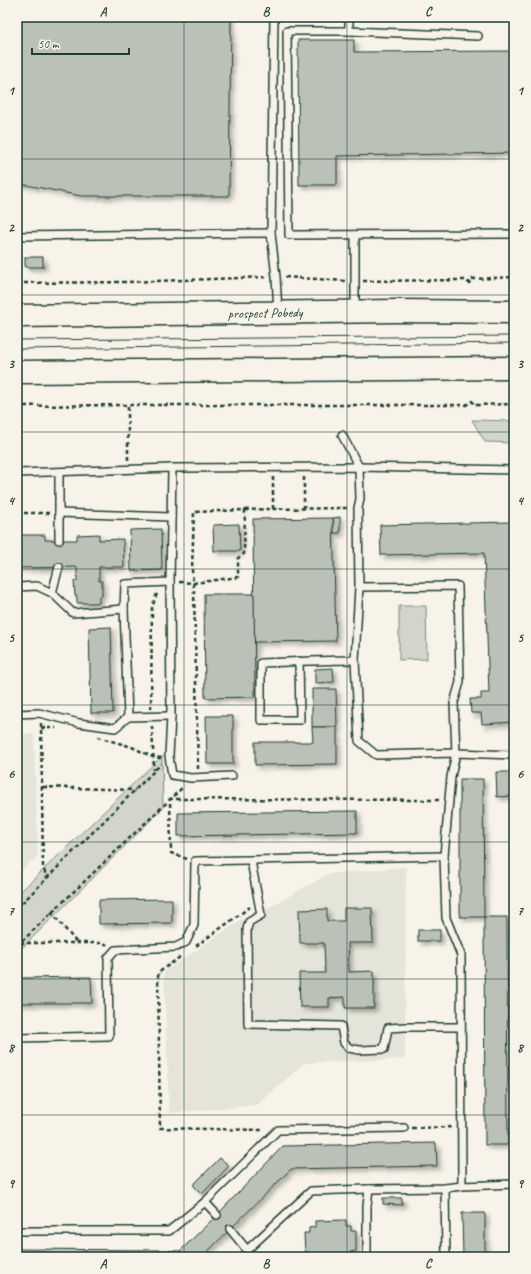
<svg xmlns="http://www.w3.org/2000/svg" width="531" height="1274" viewBox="0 0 531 1274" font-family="Caveat,sans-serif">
	<defs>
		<filter id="shadow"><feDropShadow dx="3.5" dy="3.5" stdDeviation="2" flood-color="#0004"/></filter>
	</defs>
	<rect width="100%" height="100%" fill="#f7f3e8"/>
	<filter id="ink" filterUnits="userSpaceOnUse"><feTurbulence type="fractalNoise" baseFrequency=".025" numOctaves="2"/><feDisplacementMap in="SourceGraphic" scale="8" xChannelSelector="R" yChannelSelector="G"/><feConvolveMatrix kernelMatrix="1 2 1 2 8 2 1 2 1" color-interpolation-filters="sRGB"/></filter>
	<g filter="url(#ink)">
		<g fill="#e5e4d9">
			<polygon points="17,734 34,734 38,856 17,874"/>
			<polygon points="406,867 405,1059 304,1063 257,1105 169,1113 164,972 257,909 268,908 328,874"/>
		</g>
		<g fill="#d3d5ca" stroke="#79897f">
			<polygon points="472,420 514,421 514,443 485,442"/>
			<polygon points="399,606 426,606 427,659 399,660"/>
			<polygon points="162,756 163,808 17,953 17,895"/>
		</g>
		<g fill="#bbc1b6" stroke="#1f3d34" filter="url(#shadow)">
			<polygon points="17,17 231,17 229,196 81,196 17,183"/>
			<polygon points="298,40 354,40 354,52 514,51 514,153 337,156 337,185 299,185"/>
			<rect x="25" y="257" width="18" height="10"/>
			<polygon points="340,517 340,533 334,533 333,518"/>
			<polygon points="333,518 336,641 254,642 253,519"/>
			<polygon points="512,522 514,574 514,722 482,724 481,713 471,713 470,699 481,699 481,693 489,693 484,553 381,555 380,525"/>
			<polygon points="239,524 240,551 214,551 213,525"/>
			<polygon points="161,529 162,570 131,571 130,530"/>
			<polygon points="99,534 99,540 123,539 124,567 99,567 99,581 102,581 102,596 99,596 99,603 77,603 77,596 75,596 74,581 77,581 77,567 17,568 17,535 45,535 45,540 77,540 77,535"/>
			<polygon points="204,594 254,594 255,697 205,698"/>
			<polygon points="111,627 113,713 91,713 89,628"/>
			<polygon points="333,668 334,682 315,683 315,669"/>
			<polygon points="312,689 336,689 337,727 312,727"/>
			<polygon points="206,716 233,716 233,764 207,764"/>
			<polygon points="312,727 337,727 337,764 255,765 255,742 313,742"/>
			<polygon points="496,772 511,772 512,796 497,797"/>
			<polygon points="460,779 483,779 484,917 460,917"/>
			<polygon points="357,811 357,833 178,836 178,813"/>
			<polygon points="172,899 172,923 99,924 99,900"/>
			<polygon points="344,908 372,908 373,943 348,943 349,972 374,971 374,1008 345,1008 345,997 329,998 329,1007 300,1007 299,973 325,973 324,943 300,943 299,910 327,909 327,921 344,921"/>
			<polygon points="484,917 507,917 508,1145 485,1145"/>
			<rect x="418" y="930" width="22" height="11"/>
			<polygon points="91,977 92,1003 17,1003 17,978"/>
			<polygon points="436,1143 437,1166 291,1169 202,1257 183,1257 180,1251 217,1215 283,1146"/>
			<polygon points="220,1158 229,1166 202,1194 193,1185"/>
			<polygon points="383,1198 402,1198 402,1205 383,1204"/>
			<polygon points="462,1213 485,1213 485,1257 463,1257"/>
			<polygon points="346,1220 346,1226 351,1226 351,1231 356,1231 356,1251 350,1252 350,1257 309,1257 309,1252 305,1252 304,1233 309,1233 309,1228 315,1227 315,1221"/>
			<polygon points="17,1249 162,1250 180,1251 183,1257 17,1257"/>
		</g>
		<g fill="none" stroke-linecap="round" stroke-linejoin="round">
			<defs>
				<g id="lane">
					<polyline points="274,17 271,233 276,277 278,311"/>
					<polyline points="349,17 349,31 287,31 289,235 514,234"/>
					<polyline points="349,31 478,36"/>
					<polyline points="355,235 355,309"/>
					<polyline points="17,236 271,233"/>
					<polyline points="342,435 359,467 360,499 358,508 359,587 355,660 359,741 376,755 456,753 514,755"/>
					<polyline points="17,473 172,468 359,467 514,470"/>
					<polyline points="59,513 171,517"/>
					<polyline points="59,540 59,473"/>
					<polyline points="170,582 171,716 169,756 172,775 191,778 232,776"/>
					<polyline points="17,587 37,586 52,593 73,613 124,609 125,584 170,582 172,468"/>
					<polyline points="359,587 458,586 460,682 454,703 456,753 451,777 444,856 446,918 461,955 462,1186 514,1184"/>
					<polyline points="52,593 59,567"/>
					<polyline points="124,609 128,717 171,716"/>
					<path d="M299 661 300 720H261V663C292 662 324 660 355 660"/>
					<polyline points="17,714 39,713 79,723 115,728 128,717"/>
					<polyline points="251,861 261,915 249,922 247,929 248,1024 341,1026 344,1043 349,1048 359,1050 384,1049 388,1028 405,1027 461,1027"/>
					<polyline points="17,1038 109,1036 108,958 115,950 176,947 186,942 194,925 195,861 444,856"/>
					<polyline points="445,1188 446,1257"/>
					<polyline points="205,1202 217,1215"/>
					<polyline points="230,1229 247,1250 311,1191 369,1189"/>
					<polyline points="17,1231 169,1231 205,1202 278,1130 404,1128"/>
					<polyline points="367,1257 367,1206 369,1189 445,1188 462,1186"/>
				</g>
				<g id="primary">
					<polyline points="17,316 395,311 514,312"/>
					<polyline points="17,372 514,368"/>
				</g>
			</defs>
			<use href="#lane" stroke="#1f3d34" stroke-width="10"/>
			<use href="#primary" stroke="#1f3d34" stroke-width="25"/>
			<g stroke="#1f3d34" stroke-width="2.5" stroke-dasharray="4 3" stroke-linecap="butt">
				<polyline points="285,277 346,281"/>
				<polyline points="363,281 465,280 469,283 472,279 514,277"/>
				<polyline points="17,283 126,282 266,277"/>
				<polyline points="17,406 128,405 466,405 472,401 475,405 514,404"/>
				<polyline points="128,460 128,405"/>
				<polyline points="273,509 273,476"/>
				<polyline points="304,509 304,477"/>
				<polyline points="17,513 50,513"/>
				<polyline points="179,582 194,583 238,577 238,558 244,554 245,510"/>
				<polyline points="151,709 152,607 158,591"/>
				<polyline points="41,723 43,867 47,878"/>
				<polyline points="152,726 154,770"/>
				<polyline points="41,728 56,728"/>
				<polyline points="98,737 132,747 153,757 161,758"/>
				<polyline points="198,769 194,592 192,570 194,512 269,509 349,508"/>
				<polyline points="43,787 135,790"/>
				<polyline points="187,859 171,853 170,799 440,800"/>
				<polyline points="17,908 161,764"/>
				<polyline points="51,912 77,943"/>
				<polyline points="20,943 104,943 107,945"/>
				<polyline points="17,946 184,786"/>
				<polyline points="196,946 250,907"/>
				<polyline points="180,957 158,973 160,1128 264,1130"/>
				<polyline points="412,1128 453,1127"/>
			</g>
			<use href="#lane" stroke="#f7f3e8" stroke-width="7"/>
			<use href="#primary" stroke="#f7f3e8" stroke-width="22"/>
			<g stroke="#1f3d34" stroke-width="1">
				<polyline points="17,340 514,336"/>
				<polyline points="17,349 514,343"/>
			</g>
		</g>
	</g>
	<path fill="none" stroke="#1f3d34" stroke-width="1" stroke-opacity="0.55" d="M184 17V1257M347 17V1257M17 159H514M17 295H514M17 432H514M17 569H514M17 705H514M17 842H514M17 979H514M17 1115H514"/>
	<g text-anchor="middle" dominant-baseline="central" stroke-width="3" stroke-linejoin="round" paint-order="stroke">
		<g font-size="14" fill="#1f3d34" stroke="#f7f3e8">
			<text transform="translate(265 313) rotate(-1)">prospect Pobedy</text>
		</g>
	</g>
	<rect width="531" height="1274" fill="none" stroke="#f7f3e8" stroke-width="44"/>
	<path d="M32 48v6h97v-6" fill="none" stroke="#1f3d34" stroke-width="2"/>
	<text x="38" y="48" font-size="12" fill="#1f3d34" stroke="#f7f3e8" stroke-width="3" paint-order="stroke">50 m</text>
	<rect x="22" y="22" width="487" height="1230" fill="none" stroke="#1f3d34" stroke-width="1.5"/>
	<g font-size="13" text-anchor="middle" font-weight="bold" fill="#1f3d34">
		<text x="103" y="16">A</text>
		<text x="266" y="16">B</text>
		<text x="428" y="16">C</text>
		<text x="11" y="95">1</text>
		<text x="520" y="95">1</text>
		<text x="11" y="232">2</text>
		<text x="520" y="232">2</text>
		<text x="11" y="368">3</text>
		<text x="520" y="368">3</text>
		<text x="11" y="505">4</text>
		<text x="520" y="505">4</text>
		<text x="11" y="642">5</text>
		<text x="520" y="642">5</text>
		<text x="11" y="778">6</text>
		<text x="520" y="778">6</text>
		<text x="11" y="915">7</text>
		<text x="520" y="915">7</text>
		<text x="11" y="1052">8</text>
		<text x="520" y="1052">8</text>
		<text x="11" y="1188">9</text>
		<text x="520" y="1188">9</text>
		<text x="103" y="1268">A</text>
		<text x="266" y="1268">B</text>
		<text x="428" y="1268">C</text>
	</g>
</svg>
